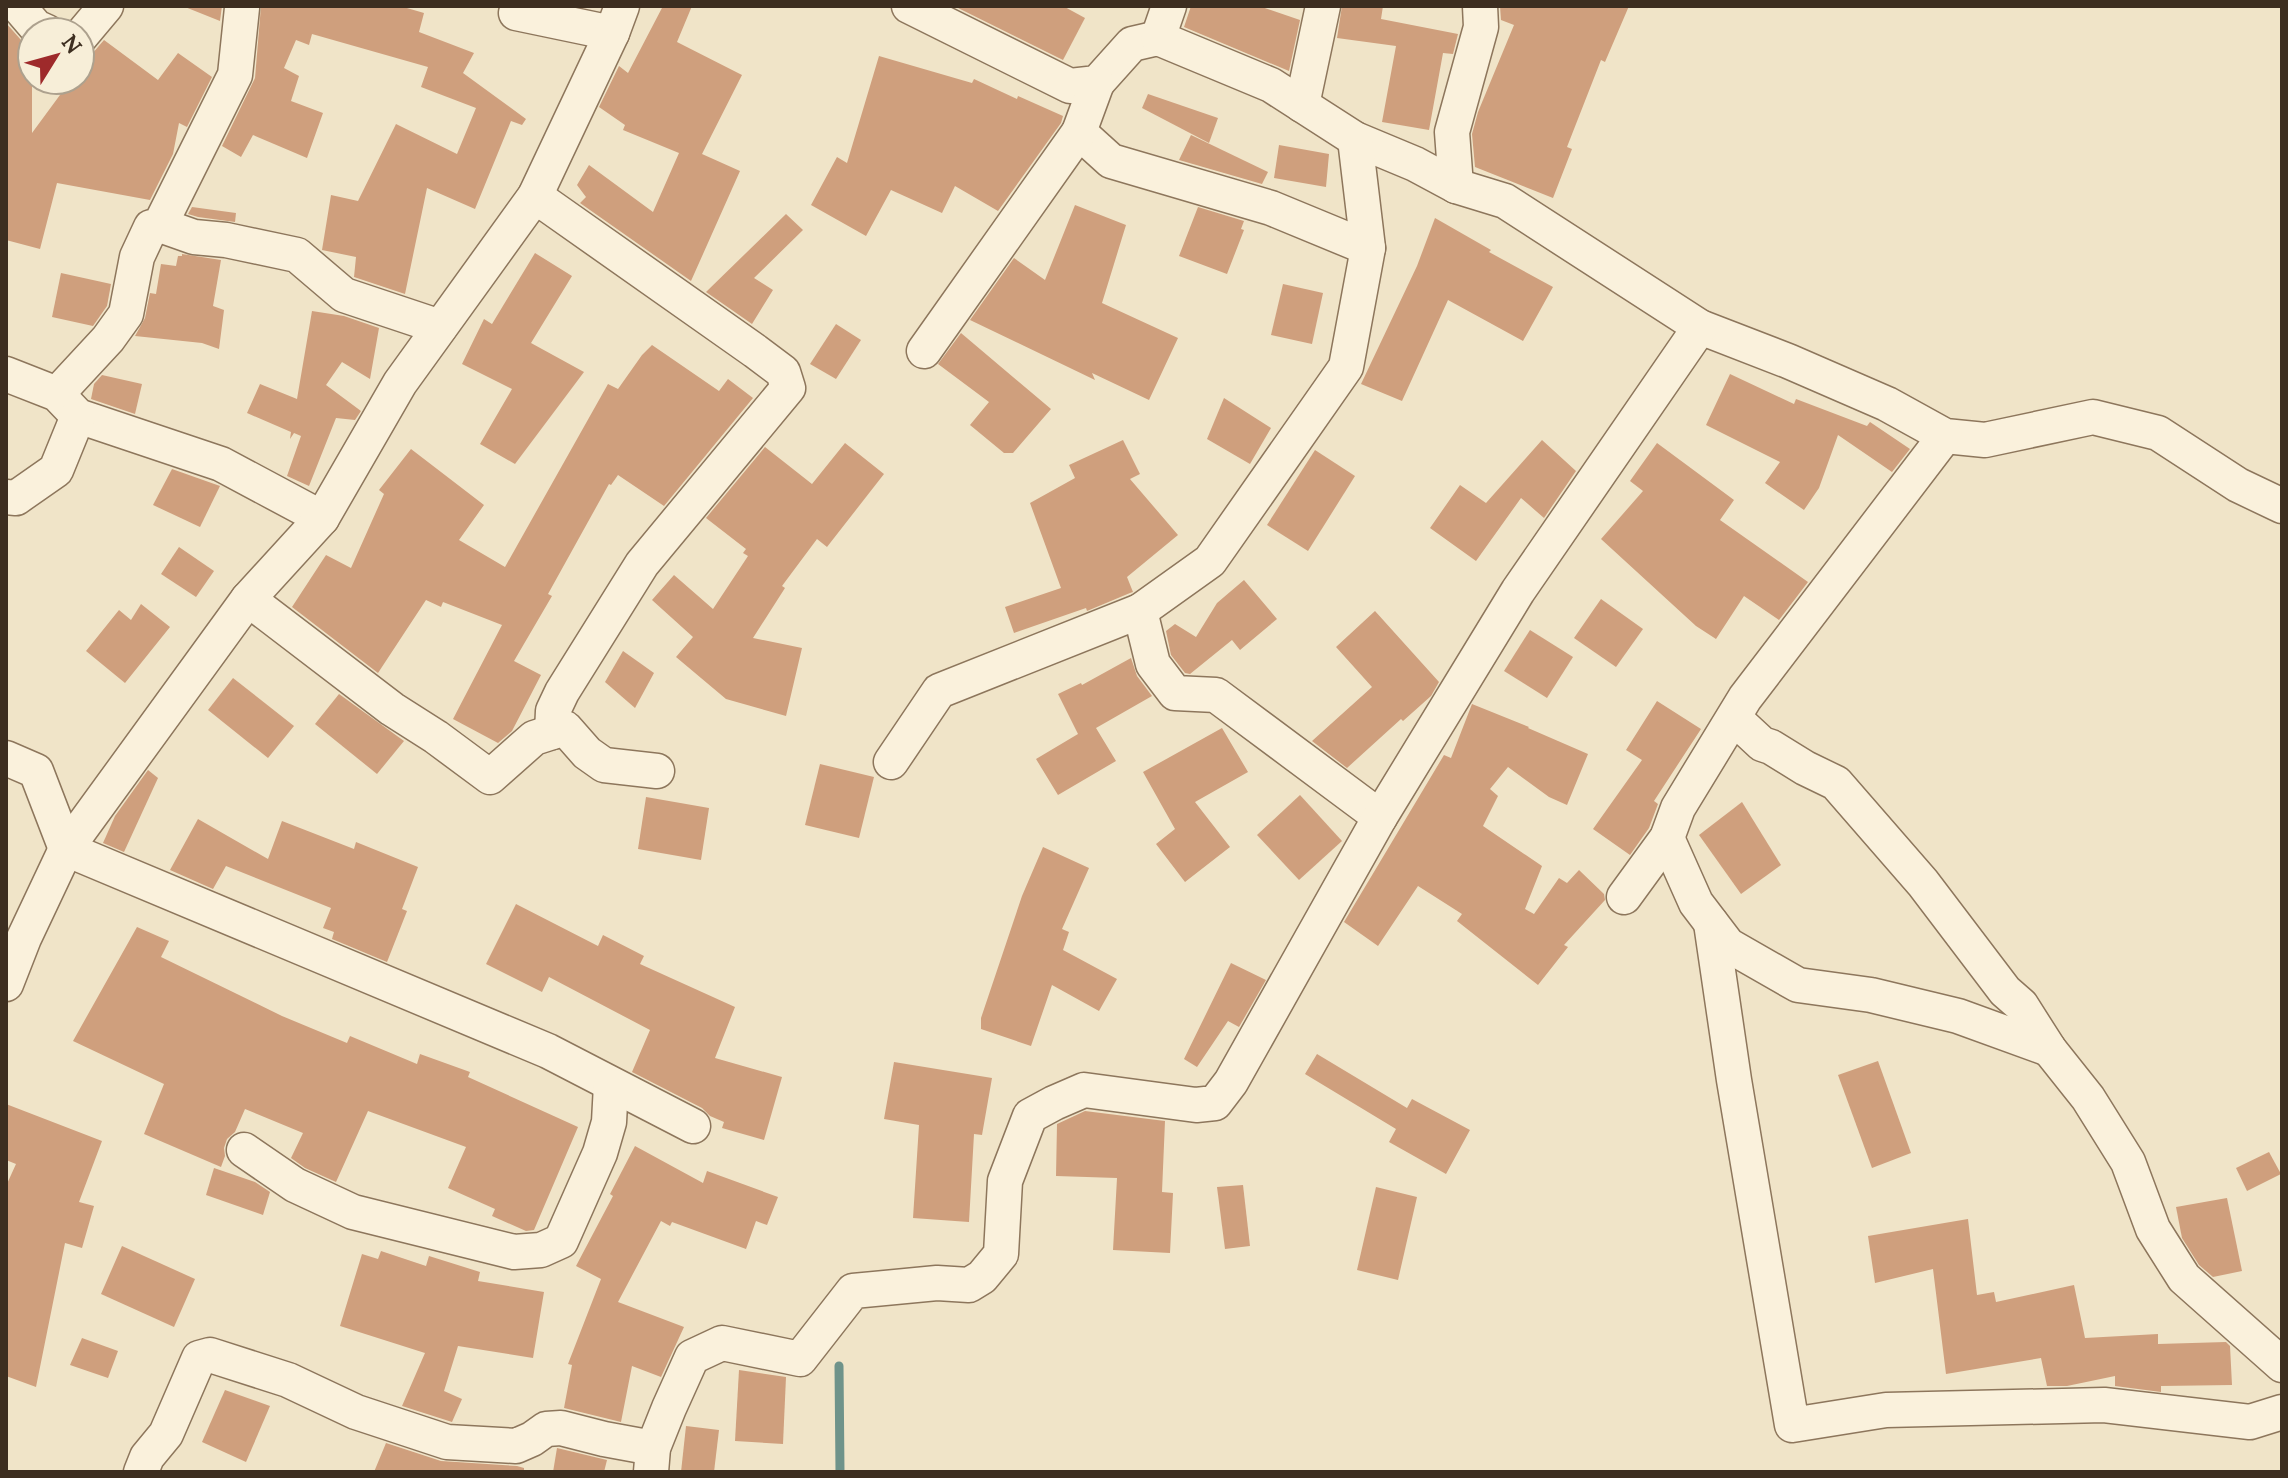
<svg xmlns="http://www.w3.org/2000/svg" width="2288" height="1478" viewBox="0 0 2288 1478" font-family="Lora,serif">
	<rect width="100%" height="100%" fill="#f0e4c8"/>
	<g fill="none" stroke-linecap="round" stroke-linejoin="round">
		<polyline stroke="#6f938a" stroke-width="9" points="839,1366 840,1472"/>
	</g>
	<g fill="#cf9f7d">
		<polygon points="186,6 222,6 220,21 185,7"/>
		<polygon points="261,6 400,6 424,13 419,32 474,53 463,73 526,119 522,125 511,121 475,209 427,188 405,294 354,277 356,257 322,250 331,195 358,201 396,124 457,154 476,108 421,87 428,67 312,34 309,45 296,40 284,68 299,76 291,101 323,113 307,158 253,135 241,157 222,146 255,78"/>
		<polygon points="663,6 692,6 677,42 742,75 702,154 740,171 691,281 580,203 586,197 577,185 589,165 653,212 679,153 623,130 625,125 599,107 619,66 628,73"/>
		<polygon points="954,6 1063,6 1085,18 1063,60"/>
		<polygon points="1191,6 1259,6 1300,20 1289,71 1184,27"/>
		<polygon points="1342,6 1383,6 1381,19 1458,34 1453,54 1443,53 1429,130 1382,122 1396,46 1337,38"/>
		<polygon points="1500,6 1629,6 1605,62 1601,60 1567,147 1572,149 1553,198 1475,167 1472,134 1478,112 1514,25 1501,20"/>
		<polygon points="6,23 21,40 32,47 32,133 71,80 80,80 80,68 104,40 158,80 178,53 212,77 187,127 179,123 173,154 150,200 57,183 40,249 6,240"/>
		<polygon points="879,56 972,83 974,79 1017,99 1018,96 1063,116 1061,123 998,211 955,186 942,213 891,190 866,236 811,205 837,157 847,163"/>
		<polygon points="1148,94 1218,118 1209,143 1142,108"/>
		<polygon points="1191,135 1268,172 1262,184 1179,160"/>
		<polygon points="1279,145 1329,154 1326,187 1274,178"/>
		<polygon points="1075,205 1126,225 1102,303 1178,338 1149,400 1092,373 1095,380 970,320 1014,258 1045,280"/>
		<polygon points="192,207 236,213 235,222 198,217 188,214"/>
		<polygon points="1198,207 1244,221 1241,229 1244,230 1227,274 1179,256"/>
		<polygon points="786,214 803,230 754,278 773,290 752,324 706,292"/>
		<polygon points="1435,218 1491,250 1489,252 1553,287 1523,341 1448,300 1402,401 1361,384 1417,266"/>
		<polygon points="535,253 572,276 531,343 584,372 515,464 480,444 512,389 462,364 484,319 492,324"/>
		<polygon points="182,254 221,260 213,306 224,310 219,349 202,343 135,336 145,318 150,293 156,294 161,264 176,266 178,256 182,256"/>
		<polygon points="61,273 111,284 107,306 93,326 52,317"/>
		<polygon points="1283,284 1323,293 1312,344 1271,335"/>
		<polygon points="312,311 344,316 379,328 370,379 342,362 326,385 361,411 355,420 336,418 309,486 287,476 301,436 294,433 290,439 291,432 247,413 260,384 297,399"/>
		<polygon points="836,324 861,340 836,379 810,364"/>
		<polygon points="961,333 1051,409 1013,453 1004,453 970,425 989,402 938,364"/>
		<polygon points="652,345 719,391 728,379 753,398 664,506 618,475 611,485 609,484 548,594 552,596 514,661 541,675 512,731 498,743 453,719 502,625 443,602 441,607 426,600 378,673 292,607 326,555 351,568 384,494 379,490 411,449 484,505 459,540 505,567 608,384 618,389 642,355"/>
		<polygon points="1730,374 1794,404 1796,399 1867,426 1870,422 1910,449 1892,472 1838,435 1819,488 1804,510 1765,483 1780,462 1706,425"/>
		<polygon points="102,375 142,384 135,414 91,399 94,384"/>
		<polygon points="1224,398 1271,428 1250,464 1207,439"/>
		<polygon points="1123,440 1140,474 1130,479 1178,535 1127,577 1133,592 1130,593 1087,611 1086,608 1014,633 1005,607 1061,588 1030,503 1075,478 1069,465"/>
		<polygon points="1542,440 1576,471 1544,518 1521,498 1476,561 1430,528 1460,485 1486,503"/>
		<polygon points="845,443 884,474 827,547 817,539 782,586 785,588 753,638 802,648 786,716 726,699 676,657 693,637 652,600 674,575 713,609 748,556 743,553 746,549 706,518 765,447 812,484"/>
		<polygon points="1657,443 1734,500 1720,520 1808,582 1779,620 1744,596 1716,639 1696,626 1601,539 1643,491 1630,481"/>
		<polygon points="1315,450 1355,476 1308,551 1267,525"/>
		<polygon points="172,469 220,486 200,527 153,505"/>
		<polygon points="179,547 214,571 196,597 161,574"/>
		<polygon points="1244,580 1277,619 1240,650 1232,640 1190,674 1185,673 1171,655 1166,631 1175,624 1196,637 1217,603"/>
		<polygon points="1601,599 1643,629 1616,667 1574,638"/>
		<polygon points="141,604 170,627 125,683 86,651 119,610 131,620"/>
		<polygon points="1375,611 1439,682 1431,696 1403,721 1401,719 1347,768 1312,741 1372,687 1336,647"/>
		<polygon points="1530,630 1573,657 1547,698 1504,671"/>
		<polygon points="623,651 654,673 635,708 605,682"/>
		<polygon points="1131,658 1137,676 1152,696 1096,728 1116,761 1058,795 1036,759 1078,734 1058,694 1081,683 1082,685"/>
		<polygon points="233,678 294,726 268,758 208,710"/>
		<polygon points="339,694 404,741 377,774 315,724"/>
		<polygon points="1657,701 1701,729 1654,801 1658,804 1649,828 1630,855 1593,829 1642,760 1626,750"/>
		<polygon points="1472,704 1529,727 1528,728 1588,754 1567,805 1549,797 1508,767 1490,789 1498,796 1483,826 1542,866 1525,909 1534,914 1559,878 1567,883 1579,870 1604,894 1605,900 1564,945 1568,947 1538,985 1457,921 1462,914 1418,886 1378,946 1344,922 1444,755 1451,758"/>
		<polygon points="1222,728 1248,772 1195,802 1230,847 1185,882 1156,844 1175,829 1143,772"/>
		<polygon points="820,764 874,777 859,838 805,825"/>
		<polygon points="148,770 158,778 124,852 103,843 115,816"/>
		<polygon points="1300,795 1342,841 1299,880 1257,835"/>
		<polygon points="646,797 709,808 701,860 638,849"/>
		<polygon points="1742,802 1781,865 1741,894 1699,835"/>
		<polygon points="198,819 268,859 282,821 354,849 356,842 418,867 402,909 407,911 387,962 332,939 334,932 323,928 331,908 226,866 213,889 170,870"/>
		<polygon points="1043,847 1089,868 1062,929 1069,932 1063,950 1117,979 1099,1011 1052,985 1031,1046 981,1029 981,1018 1022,896"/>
		<polygon points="516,904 598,946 603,935 644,956 640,964 735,1007 715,1058 782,1077 764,1140 722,1128 724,1122 710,1116 702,1108 632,1072 650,1030 549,977 542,992 486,964"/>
		<polygon points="137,927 169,941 161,957 282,1016 347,1043 350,1036 417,1064 420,1054 470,1072 468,1077 578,1127 534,1230 526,1231 492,1216 495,1209 448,1188 466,1147 368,1111 336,1182 305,1168 291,1158 303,1133 245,1109 235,1132 227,1139 224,1148 225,1156 221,1167 144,1134 164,1084 73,1041"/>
		<polygon points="1231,963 1266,980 1239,1027 1228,1021 1197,1067 1184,1059"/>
		<polygon points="1317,1054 1407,1108 1412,1099 1470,1130 1446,1174 1389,1142 1396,1129 1305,1074"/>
		<polygon points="1878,1061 1911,1153 1872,1168 1838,1075"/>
		<polygon points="894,1062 992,1078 982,1135 974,1134 969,1222 913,1218 919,1125 884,1119"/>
		<polygon points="6,1104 102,1141 79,1202 94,1206 82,1248 65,1243 36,1387 6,1376 6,1186 16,1164 6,1160"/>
		<polygon points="1085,1111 1165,1121 1162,1192 1173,1193 1170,1253 1113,1250 1117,1178 1056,1176 1057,1124"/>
		<polygon points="635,1146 703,1183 707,1171 778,1197 767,1225 756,1221 746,1249 672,1222 670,1226 661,1221 618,1302 684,1327 661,1377 632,1366 621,1422 564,1408 572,1365 568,1364 601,1279 576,1266 613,1196 610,1194"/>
		<polygon points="2269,1152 2281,1174 2247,1191 2236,1168"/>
		<polygon points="214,1168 255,1182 270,1192 263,1215 206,1195"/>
		<polygon points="1243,1185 1250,1246 1225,1249 1217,1187"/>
		<polygon points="1376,1187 1417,1197 1398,1280 1357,1270"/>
		<polygon points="2227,1198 2242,1271 2213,1277 2199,1265 2182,1238 2176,1207"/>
		<polygon points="1968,1219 1977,1295 1994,1292 1996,1302 2074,1285 2085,1338 2158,1334 2158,1344 2226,1342 2230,1346 2232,1385 2161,1386 2161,1392 2115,1386 2115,1376 2067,1386 2047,1386 2041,1358 1946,1374 1933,1269 1875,1283 1868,1236"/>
		<polygon points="122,1246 195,1279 174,1327 101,1294"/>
		<polygon points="381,1251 426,1266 429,1256 480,1272 478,1281 544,1292 533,1358 458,1346 444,1391 462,1399 452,1422 402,1406 425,1353 340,1326 362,1254 378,1259"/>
		<polygon points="82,1338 118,1351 108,1378 70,1365"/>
		<polygon points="739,1370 786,1377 783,1444 735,1441"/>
		<polygon points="225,1390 270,1406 246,1462 202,1442"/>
		<polygon points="686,1426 719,1430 714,1472 681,1472"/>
		<polygon points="386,1443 441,1461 517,1466 524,1468 524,1472 374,1472"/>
		<polygon points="557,1448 607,1460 604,1472 553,1472"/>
	</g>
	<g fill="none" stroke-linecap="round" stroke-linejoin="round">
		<defs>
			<g id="street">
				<polyline points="18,6 36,27 47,32"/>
				<polyline points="909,6 1070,86 1097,83 1132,44 1158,38 1271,85 1355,139 1415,164 1456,186 1505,201 1700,327 1788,361 1887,404 1945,436 1985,440 2093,417 2158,433 2238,485 2282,506"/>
				<polyline points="516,13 612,33"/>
				<polyline points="80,37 106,6"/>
				<polyline points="1158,38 1169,6"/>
				<polyline points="1097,83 1079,132 1111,161 1271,208 1368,248"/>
				<polyline points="1302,105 1323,6"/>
				<polyline points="1456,186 1452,132 1481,27 1480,6"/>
				<polyline points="535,196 755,351 783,372 788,388 642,564 562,692 553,711 552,732"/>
				<polyline points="160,225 194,237 226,240 297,255 344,295 440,327"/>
				<polyline points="924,351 1079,132"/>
				<polyline points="6,374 57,394 78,416 221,464 322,518"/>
				<polyline points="57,394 108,339 126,314 137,257 151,227 160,225 235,75 242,8"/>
				<polyline points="6,497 16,498 56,470 78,416"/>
				<polyline points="248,599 392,709 436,737 490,777 534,738 565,728 587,753 604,765 657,771"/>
				<polyline points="1140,611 1153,664 1175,693 1216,695 1380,817"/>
				<polyline points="1734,718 1762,744 1771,747 1805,768 1836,783 1923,883 2005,991 2021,1005 2049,1049 2088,1098 2128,1162 2153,1229 2184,1278 2282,1365"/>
				<polyline points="6,758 36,771 66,849 548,1051 693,1126"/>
				<polyline points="891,762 939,691 1140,611 1210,561 1346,367 1368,248 1355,139"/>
				<polyline points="1667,838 1696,903 1728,945 1798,985 1871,995 1958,1016 2049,1049"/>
				<polyline points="1624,897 1667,838 1678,808 1745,698 1945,436"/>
				<polyline points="1711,923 1734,1080 1792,1425 1886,1410 2104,1405 2250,1422 2282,1412"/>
				<polyline points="6,984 24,938 66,849 248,599 322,518 400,383 535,196 612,33 622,6"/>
				<polyline points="244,1150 295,1185 353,1212 514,1252 541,1250 561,1241 600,1153 609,1122 611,1085"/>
				<polyline points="141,1472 147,1457 166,1434 199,1358 210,1355 288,1380 356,1412 447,1442 516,1446 532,1439 546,1429 561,1428 604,1439 653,1448"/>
				<polyline points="651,1472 653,1448 669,1408 692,1357 722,1343 800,1359 853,1291 937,1283 969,1285 982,1277 1001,1254 1005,1181 1030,1116 1054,1103 1084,1090 1196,1105 1215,1103 1231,1082 1380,817 1518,591 1700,327"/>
			</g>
		</defs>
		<use href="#street" stroke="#8d765c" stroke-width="37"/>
		<use href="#street" stroke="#faf1dc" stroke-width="34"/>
	</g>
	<rect width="2288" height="1478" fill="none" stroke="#3d2e20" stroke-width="16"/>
	<g transform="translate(56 56) rotate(53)"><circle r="38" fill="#f7eed8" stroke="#ada18e" stroke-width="2"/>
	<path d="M0-6L14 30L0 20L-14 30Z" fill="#9e2a2b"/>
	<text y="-12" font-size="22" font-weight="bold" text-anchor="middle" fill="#3d2e20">N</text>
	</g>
</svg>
